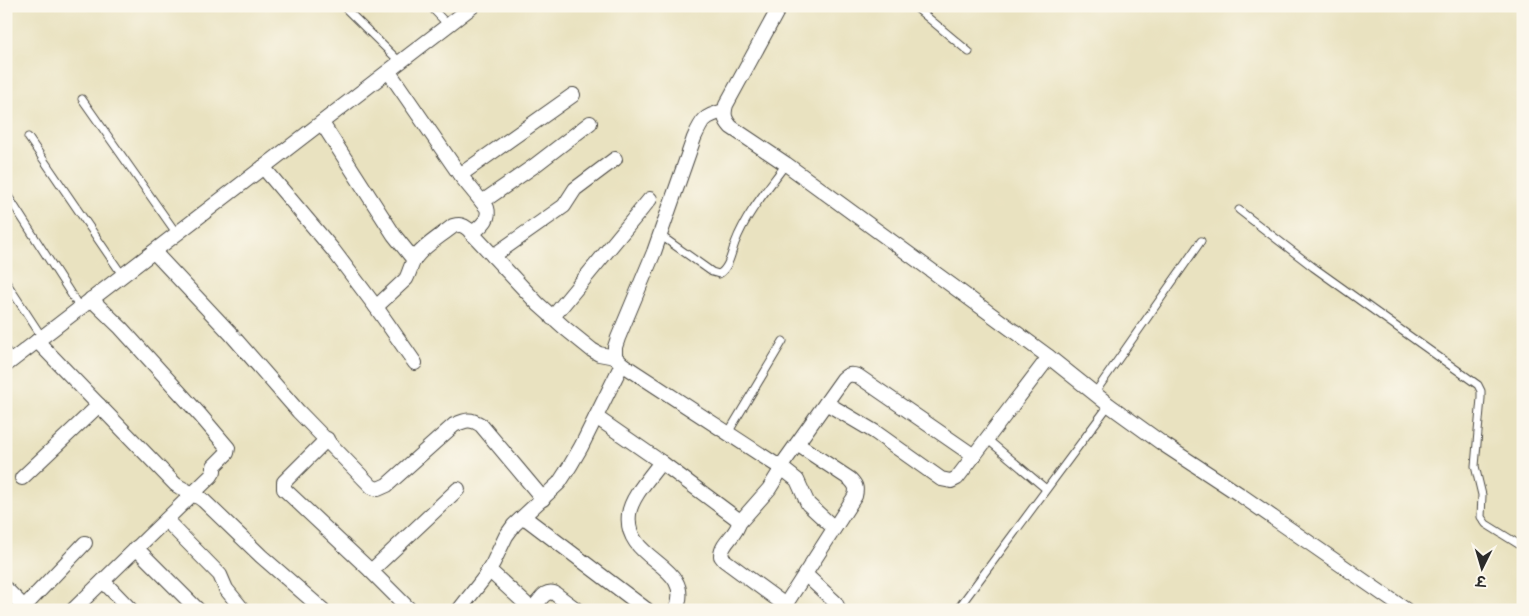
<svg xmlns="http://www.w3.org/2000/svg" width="1529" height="616" viewBox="0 0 1529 616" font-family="'Architects Daughter','Playpen Sans Deva',sans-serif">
	<rect width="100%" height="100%" fill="#fbf7ec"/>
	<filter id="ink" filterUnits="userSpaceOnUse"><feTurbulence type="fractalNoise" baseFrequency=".02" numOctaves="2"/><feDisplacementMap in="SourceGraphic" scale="10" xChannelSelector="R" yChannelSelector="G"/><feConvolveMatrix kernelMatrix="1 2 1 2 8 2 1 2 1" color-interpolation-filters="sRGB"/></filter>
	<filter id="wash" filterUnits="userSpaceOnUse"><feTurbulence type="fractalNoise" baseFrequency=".0096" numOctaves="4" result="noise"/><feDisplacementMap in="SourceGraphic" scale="20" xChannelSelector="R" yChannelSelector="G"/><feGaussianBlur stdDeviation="1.12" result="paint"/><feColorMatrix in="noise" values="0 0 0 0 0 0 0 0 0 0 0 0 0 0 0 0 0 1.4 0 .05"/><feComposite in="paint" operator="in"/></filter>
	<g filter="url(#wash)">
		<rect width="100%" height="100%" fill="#e9e2c0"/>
	</g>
	<g filter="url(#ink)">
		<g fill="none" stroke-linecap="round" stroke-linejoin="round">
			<defs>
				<g id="lane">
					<polyline points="343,6 401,63"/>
					<polyline points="430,6 448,25"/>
					<polyline points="914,6 969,52"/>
					<polyline points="82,99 177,234"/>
					<polyline points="28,137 123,276"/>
					<polyline points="6,193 80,308"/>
					<polyline points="1239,210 1313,267 1478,385 1481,391 1481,398 1475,466 1482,495 1481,517 1486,524 1523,547"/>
					<path d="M660 235 712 272 719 274C729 268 731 254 735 243 746 214 767 190 786 164"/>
					<polyline points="6,282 42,337"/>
					<polyline points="6,350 12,360"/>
					<polyline points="1094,394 1201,241"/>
					<polyline points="728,433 783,341"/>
					<polyline points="987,439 1046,489"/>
					<polyline points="957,610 1109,405"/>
				</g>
				<g id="street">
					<path d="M780 6 726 105C723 115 725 120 731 127L786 164 954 287 1049 357 1109 405 1163 444 1239 494 1406 610"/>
					<path d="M389 72 460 175 487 208C491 220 480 226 472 234"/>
					<path d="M724 111C704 116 702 120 694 138L654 252 618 338 615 347V357L622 364 775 464H781L784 462 843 379C848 374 851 374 858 376L974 456"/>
					<polyline points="322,123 394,235 414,260"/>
					<polyline points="263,167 333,250 376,307 415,363"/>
					<polyline points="460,175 573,95"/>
					<polyline points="482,202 534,166 590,123"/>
					<path d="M154 252 230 333 298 411 372 487 378 489 387 485 454 425C466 420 470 418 481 425L543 499"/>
					<polyline points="493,256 564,206 575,189 615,159"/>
					<path d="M376 307 406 279C410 272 411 263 416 257 425 245 441 236 453 226 460 224 463 225 468 229L538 304 566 329 592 350 599 354 615 357"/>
					<polyline points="552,318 650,199"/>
					<path d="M37 341 175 484C184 491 195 493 204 501L261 556 323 610"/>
					<polyline points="6,365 473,6"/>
					<polyline points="826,403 875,432 941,479 951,481 957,478 1049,357"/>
					<path d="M596 417 661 462 736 518 739 523C736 536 721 543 721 556L724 560 785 605"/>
					<polyline points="327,439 284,482 284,489 371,571 410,610"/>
					<path d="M661 462C651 476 631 497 629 514 623 563 696 563 676 610"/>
					<polyline points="778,465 797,480 808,504 834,528"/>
					<polyline points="22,478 99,405"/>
					<polyline points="524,517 647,610"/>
					<polyline points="166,520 220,575 226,589 243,610"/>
					<polyline points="739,523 769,489 782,468"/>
					<polyline points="136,548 198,610"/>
					<path d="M489 570 527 605 532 607C541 603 542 590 554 593L577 610"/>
					<polyline points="371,571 458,489"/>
					<polyline points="805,574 835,602 839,610"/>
					<polyline points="103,581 131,610"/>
					<polyline points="6,589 27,610"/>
					<polyline points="24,607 85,543"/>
					<polyline points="73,610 211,476 214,471 214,466 227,453 228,448 200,415 121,328 91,299"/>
					<polyline points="459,610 484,578 493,563 506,536 514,525 559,483 570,466 581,447 622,364"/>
					<path d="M782 610 855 496C857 488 856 485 850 479L797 444"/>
				</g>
			</defs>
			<use href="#lane" stroke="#484641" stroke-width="9"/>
			<use href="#street" stroke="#484641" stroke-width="16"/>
			<use href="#lane" stroke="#fff" stroke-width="7"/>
			<use href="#street" stroke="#fff" stroke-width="14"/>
		</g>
	</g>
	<rect width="1529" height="616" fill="none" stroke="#fbf7ec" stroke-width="25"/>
	<g transform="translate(1482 568) rotate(185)" stroke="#fbf7ec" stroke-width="4" paint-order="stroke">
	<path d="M0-4L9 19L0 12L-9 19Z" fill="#2b2b2b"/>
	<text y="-8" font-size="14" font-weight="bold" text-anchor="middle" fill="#2b2b2b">उ</text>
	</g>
</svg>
